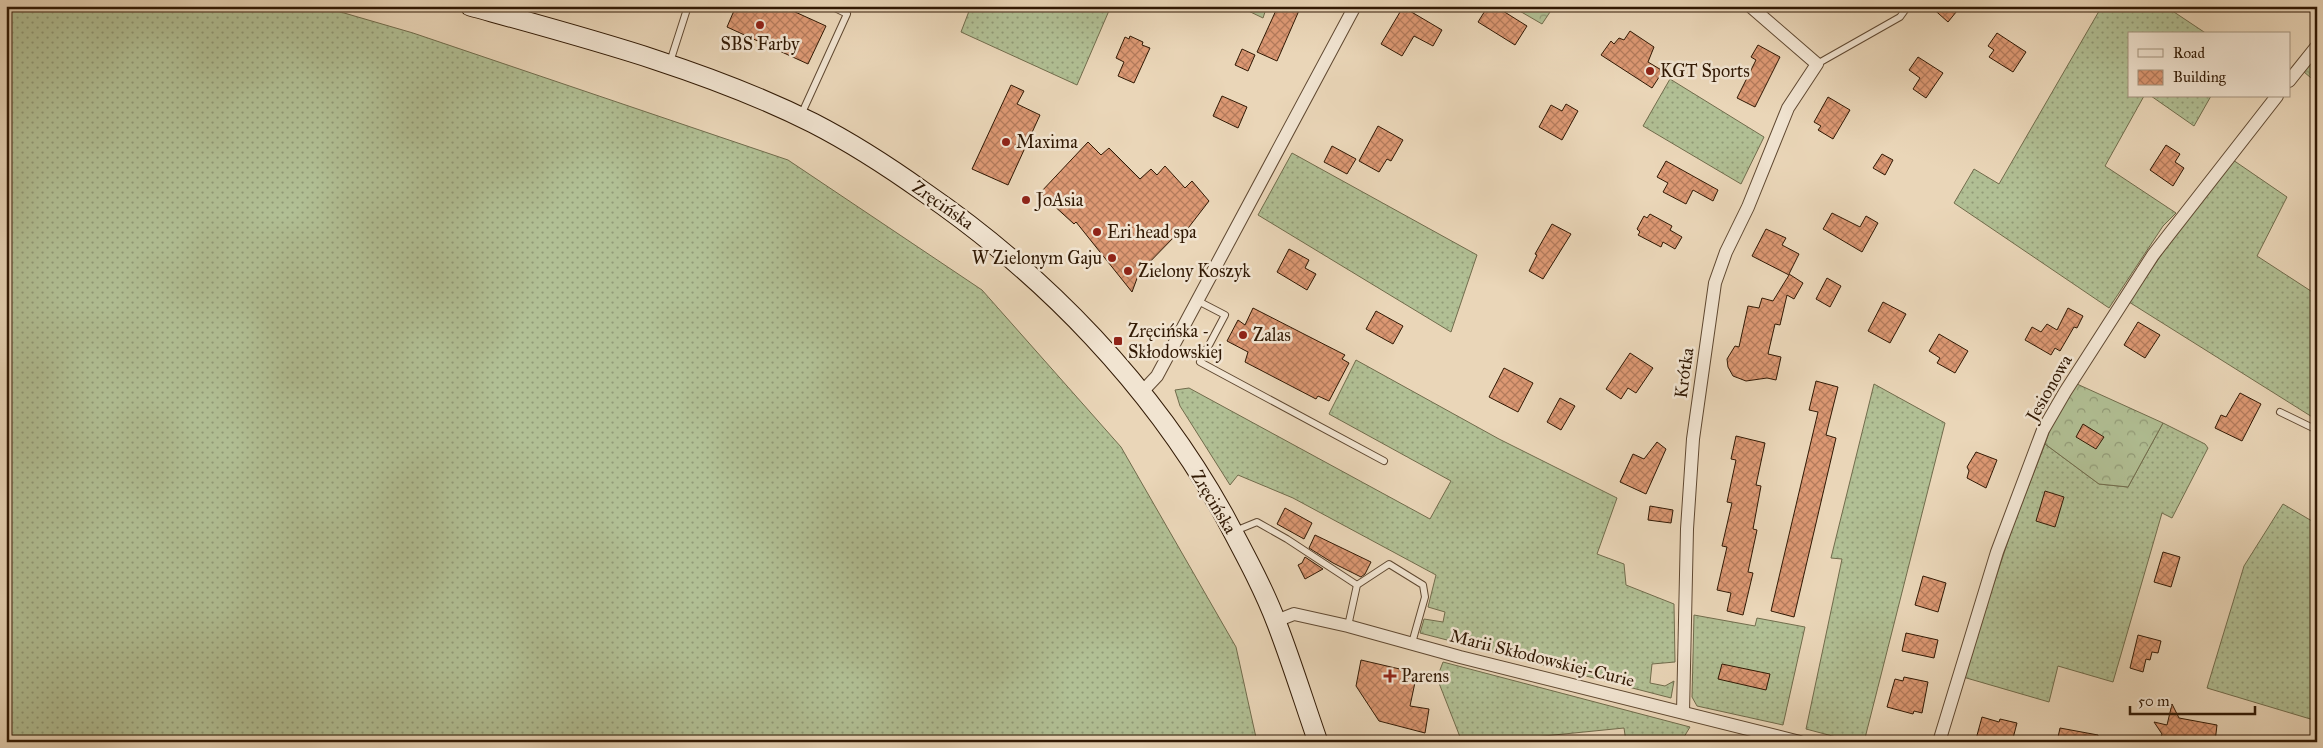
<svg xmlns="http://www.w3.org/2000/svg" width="2323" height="748" viewBox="0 0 2323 748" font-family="'IM FELL Great Primer',serif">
	<defs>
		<pattern id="grass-dots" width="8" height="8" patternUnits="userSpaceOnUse" patternTransform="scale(1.25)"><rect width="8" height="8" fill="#b1bf94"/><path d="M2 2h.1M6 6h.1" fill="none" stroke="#919a77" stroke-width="1.8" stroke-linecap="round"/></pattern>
		<pattern id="forest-crowns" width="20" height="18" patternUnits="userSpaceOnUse" patternTransform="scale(1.25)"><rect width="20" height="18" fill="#b1bf94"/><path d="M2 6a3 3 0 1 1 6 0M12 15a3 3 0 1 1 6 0" fill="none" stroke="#919a77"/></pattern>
		<pattern id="building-cross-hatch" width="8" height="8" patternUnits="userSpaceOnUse" patternTransform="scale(1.25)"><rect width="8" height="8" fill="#dc9873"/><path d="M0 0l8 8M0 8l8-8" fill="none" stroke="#b37b5c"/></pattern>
	</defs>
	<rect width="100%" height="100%" fill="#ead6b8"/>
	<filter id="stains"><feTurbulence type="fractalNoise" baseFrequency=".004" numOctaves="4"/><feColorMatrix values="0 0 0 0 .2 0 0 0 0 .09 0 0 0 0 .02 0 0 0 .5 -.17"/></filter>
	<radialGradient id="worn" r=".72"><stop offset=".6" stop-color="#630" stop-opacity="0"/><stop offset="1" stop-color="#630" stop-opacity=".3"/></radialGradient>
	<g fill="url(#grass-dots)" stroke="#716c4c">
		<polygon points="6,6 320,6 413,33 788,160 982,290 1121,447 1236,647 1257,742 6,742"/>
		<polygon points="971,6 1111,6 1077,85 961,32"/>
		<polygon points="2102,6 2165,6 2207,34 2129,34 2129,96 2144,96 2105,166 2176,213 2163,226 2109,308 1954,203 1974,169 1999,184"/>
		<polygon points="1670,79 1764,137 1741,184 1643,126"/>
		<polygon points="2151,96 2211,96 2194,126"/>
		<polygon points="1292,153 1477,255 1451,332 1258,215"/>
		<polygon points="2233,160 2287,197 2257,256 2317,295 2317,420 2129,302 2164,251"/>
		<polygon points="1356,360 1499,439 1617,498 1597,554 1624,564 1626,585 1674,604 1675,662 1652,664 1650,683 1665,686 1674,681 1671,698 1420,633 1424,619 1443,622 1445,612 1428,607 1436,575 1293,498 1238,475 1230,485 1180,406 1175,390 1189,388 1430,519 1451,481 1329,414"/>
		<polygon points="1874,384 1945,423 1864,742 1855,742 1806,729 1842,559 1831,558"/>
		<polygon points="2163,423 2205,444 2208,448 2172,518 2162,513 2113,682 2058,666 2049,702 1963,677 2012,529 2045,444 2099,484 2128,487"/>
		<polygon points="2283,504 2317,524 2317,721 2207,688 2244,566"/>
		<polygon points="1694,615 1755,626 1757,618 1805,627 1783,725 1697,706 1692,697"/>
		<polygon points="1443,662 1690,727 1681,742 1626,742 1624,728 1484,742 1462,742 1437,678"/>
	</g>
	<g fill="url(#forest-crowns)" stroke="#716c4c">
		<polygon points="1238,6 1267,6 1263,18"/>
		<polygon points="1511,6 1554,6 1542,24"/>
		<polygon points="2317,55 2317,83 2304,72"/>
		<polygon points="2077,384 2163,423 2128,487 2099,484 2045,444 2053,421"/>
	</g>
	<g fill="url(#building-cross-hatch)" stroke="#311904">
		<polygon points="736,6 782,6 826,26 808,64 727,27"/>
		<polygon points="1278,6 1301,6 1277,61 1257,52"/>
		<polygon points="1488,6 1495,6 1527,26 1515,45 1478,22"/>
		<polygon points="1930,6 1961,6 1948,22"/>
		<polygon points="1403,7 1442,30 1433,46 1414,36 1402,56 1381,44"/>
		<polygon points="1630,31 1654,47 1648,62 1663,71 1652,88 1601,55 1611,41 1614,44 1619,38 1624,40"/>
		<polygon points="1997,33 2026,52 2013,72 1989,57 1994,50 1988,46"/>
		<polygon points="1130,36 1143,42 1142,45 1150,48 1134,83 1118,76 1124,62 1116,58 1125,37 1129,39"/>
		<polygon points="1758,45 1780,57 1755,107 1737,98 1756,60 1751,57"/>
		<polygon points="1242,49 1255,55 1248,71 1235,65"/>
		<polygon points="1918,57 1943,73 1926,98 1913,89 1920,78 1909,70"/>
		<polygon points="1011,85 1024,91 1017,104 1040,115 1008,185 972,169"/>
		<polygon points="1222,96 1247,107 1238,128 1213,116"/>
		<polygon points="1828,97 1850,110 1833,139 1818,130 1821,126 1814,122"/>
		<polygon points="1566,104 1578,111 1562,140 1539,127 1551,105 1562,111"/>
		<polygon points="1378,126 1403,140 1391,161 1387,159 1379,172 1359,161"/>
		<polygon points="1088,142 1101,155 1109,148 1140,179 1151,169 1157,175 1165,166 1185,188 1192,181 1209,201 1182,236 1177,234 1139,273 1132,292 1076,222 1074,224 1040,193"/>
		<polygon points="2166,145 2180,154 2175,162 2184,168 2173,186 2150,170"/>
		<polygon points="1332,146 1356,159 1347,174 1324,162"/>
		<polygon points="1882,154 1893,160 1885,175 1873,168"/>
		<polygon points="1666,161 1718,190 1713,201 1693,190 1686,204 1663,192 1668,183 1657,177"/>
		<polygon points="1832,213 1860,227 1866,216 1878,223 1862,252 1823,229"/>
		<polygon points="1650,214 1672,226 1670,230 1682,237 1675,249 1663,242 1661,247 1638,235 1640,232 1637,229 1644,216 1647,218"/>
		<polygon points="1552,224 1571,234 1543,279 1529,271 1537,255 1535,254"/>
		<polygon points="1766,229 1786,238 1782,245 1799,254 1789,274 1803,283 1794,299 1787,295 1780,325 1775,324 1768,354 1781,357 1776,380 1767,378 1746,381 1733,376 1728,367 1727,359 1735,346 1739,347 1748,306 1759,308 1762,298 1773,301 1789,275 1752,256"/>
		<polygon points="1289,249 1309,260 1305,268 1316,274 1307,290 1277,272"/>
		<polygon points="1827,278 1841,286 1830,307 1816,299"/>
		<polygon points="1883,302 1906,314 1890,343 1868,331"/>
		<polygon points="1253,308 1345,355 1342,359 1349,363 1329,401 1318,396 1316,399 1245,362 1248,352 1227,341 1238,320 1245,325"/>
		<polygon points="2068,308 2083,316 2077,328 2074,327 2060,351 2055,348 2051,355 2025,340 2032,327 2041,332 2047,324 2057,330"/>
		<polygon points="1376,311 1403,326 1393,344 1366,329"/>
		<polygon points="2138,322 2160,335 2145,358 2124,345"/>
		<polygon points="1939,334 1968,351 1955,373 1937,363 1940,358 1929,351"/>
		<polygon points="1630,353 1653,368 1636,393 1628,388 1621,399 1606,389"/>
		<polygon points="1504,368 1533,383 1518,412 1489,397"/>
		<polygon points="1816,381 1838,387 1826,435 1836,438 1794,617 1771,611 1818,412 1809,410"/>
		<polygon points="2240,393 2261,404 2242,441 2215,428 2221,415 2226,417"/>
		<polygon points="1560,398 1575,406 1561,430 1547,422"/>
		<polygon points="2083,424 2104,437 2096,449 2076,437"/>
		<polygon points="1736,436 1765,443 1756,485 1761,486 1753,529 1757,530 1748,572 1753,573 1743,615 1727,611 1731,593 1717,590 1727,547 1722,546 1732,503 1727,502 1736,460 1731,459"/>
		<polygon points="1657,442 1666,449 1646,494 1620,482 1633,454 1644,459"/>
		<polygon points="1976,452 1997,460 1986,488 1967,478 1969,471 1967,467"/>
		<polygon points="2045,491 2064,497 2055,527 2036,521"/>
		<polygon points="1650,506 1673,510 1671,523 1648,520"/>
		<polygon points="1285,508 1312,523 1304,539 1277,524"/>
		<polygon points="1315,535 1371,562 1365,574 1361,577 1333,563 1309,548"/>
		<polygon points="2163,552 2180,557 2171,587 2154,582"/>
		<polygon points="1305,557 1323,569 1305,579 1298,565 1302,563"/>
		<polygon points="1923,576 1946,583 1938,612 1915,605"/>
		<polygon points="1906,633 1938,640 1934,658 1902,651"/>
		<polygon points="2138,635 2161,641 2158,653 2152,652 2150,660 2146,659 2143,672 2130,668"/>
		<polygon points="1361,660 1417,673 1410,706 1429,709 1425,733 1379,721 1356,686"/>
		<polygon points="1722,664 1770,674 1766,690 1718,679"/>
		<polygon points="1904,677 1928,682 1922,713 1914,711 1913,714 1887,707 1895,679 1903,681"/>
		<polygon points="2172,704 2179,718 2217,725 2215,742 2160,742 2162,734 2154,722 2167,725"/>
		<polygon points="1982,717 1999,722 2000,719 2017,723 2012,742 1988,742 1976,739"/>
		<polygon points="2060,728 2098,735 2098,742 2057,742"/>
	</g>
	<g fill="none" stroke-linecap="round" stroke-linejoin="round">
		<defs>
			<g id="lane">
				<polyline points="670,62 688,6"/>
				<polyline points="1817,64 1900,17 1908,6"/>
				<polyline points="801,115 847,14 831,6"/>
				<polyline points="1198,301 1225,315 1200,362 1384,461"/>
				<polyline points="2280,412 2317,430"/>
				<polyline points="1235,531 1257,522 1287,539 1357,585"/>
				<polyline points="1348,626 1357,585 1389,564 1423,585 1425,597 1412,643"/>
			</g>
			<g id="street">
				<polyline points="2289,81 2317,46"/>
				<polyline points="1141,393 1157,376 1355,6"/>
				<polyline points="1276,621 1294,614 1348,626 1460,657 1800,742"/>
				<polyline points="1683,712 1687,529 1693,439 1715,283 1726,252 1748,207 1788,108 1817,64 1750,6"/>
				<polyline points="1939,742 1997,552 2043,430 2065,392 2153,255 2277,96"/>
			</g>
			<path id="secondary" d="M470 6C586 38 705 69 813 123 852 143 889 167 924 192 1046 276 1153 387 1225 517 1243 551 1263 587 1277 624 1292 663 1304 702 1318 742"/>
		</defs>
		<use href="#lane" stroke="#5f4831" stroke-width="8"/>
		<use href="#street" stroke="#5f4831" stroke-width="14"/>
		<use href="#secondary" stroke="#311904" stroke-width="21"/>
		<use href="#lane" stroke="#f1e4d1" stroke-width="6"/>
		<use href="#street" stroke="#f1e4d1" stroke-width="12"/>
		<use href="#secondary" stroke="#f1e4d1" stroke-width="19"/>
	</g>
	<g fill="#8f2418" stroke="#f1e4d1" stroke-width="2">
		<circle cx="760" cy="25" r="5"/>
		<circle cx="1650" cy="71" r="5"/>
		<circle cx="1006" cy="142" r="5"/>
		<circle cx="1026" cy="200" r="5"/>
		<circle cx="1097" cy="232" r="5"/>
		<circle cx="1112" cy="258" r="5"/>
		<circle cx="1128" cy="271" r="5"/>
		<circle cx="1243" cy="335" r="5"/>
		<rect x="1113" y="336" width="10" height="10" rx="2.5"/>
		<path d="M1387.5 668.5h5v5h5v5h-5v5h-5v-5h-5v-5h5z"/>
	</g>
	<g text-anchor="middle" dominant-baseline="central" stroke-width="5" stroke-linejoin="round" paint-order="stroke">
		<g font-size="18" fill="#311904" stroke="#f1e4d1" text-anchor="start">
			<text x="760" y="44" text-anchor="middle">SBS Farby</text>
			<text x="1660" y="71">KGT Sports</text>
			<text x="1016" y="142">Maxima</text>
			<text x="1036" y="200">JoAsia</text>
			<text x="1107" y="232">Eri head spa</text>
			<text x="1102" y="258" text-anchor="end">W Zielonym Gaju</text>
			<text x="1138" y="271">Zielony Koszyk</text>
			<text x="1128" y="331">Zręcińska -<tspan x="1128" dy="21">Skłodowskiej</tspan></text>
			<text x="1253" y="335">Zalas</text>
			<text x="1401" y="676">Parens</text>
		</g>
		<g font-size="18" fill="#311904" stroke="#f1e4d1">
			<text transform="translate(943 205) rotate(35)">Zręcińska</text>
			<text transform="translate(1684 373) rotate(-82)">Krótka</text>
			<text transform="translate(2049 388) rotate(-60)">Jesionowa</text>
			<text transform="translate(1214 502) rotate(59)">Zręcińska</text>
			<text transform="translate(1542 658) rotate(14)">Marii Skłodowskiej-Curie</text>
		</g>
	</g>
	<rect width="2323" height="748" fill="none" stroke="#ead6b8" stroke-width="25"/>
	<rect x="8" y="8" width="2308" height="733" fill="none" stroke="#311904" stroke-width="2.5"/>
	<rect x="12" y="12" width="2298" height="723" fill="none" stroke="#311904"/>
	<rect x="2128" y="32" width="162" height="65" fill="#f1e4d1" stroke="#a4937f"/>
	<rect x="2138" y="49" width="25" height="8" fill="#f1e4d1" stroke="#a4937f"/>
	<text x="2173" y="58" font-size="15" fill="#311904">Road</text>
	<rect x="2138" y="70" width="25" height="15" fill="url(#building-cross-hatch)" stroke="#a4937f"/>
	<text x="2173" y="82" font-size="15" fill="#311904">Building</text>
	<path d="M2130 706v8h125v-8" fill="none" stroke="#311904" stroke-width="2.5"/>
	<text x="2138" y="706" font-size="15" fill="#311904" stroke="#f1e4d1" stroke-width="4" paint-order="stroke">50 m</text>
	<rect width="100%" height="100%" filter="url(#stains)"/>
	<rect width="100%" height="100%" fill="url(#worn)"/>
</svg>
